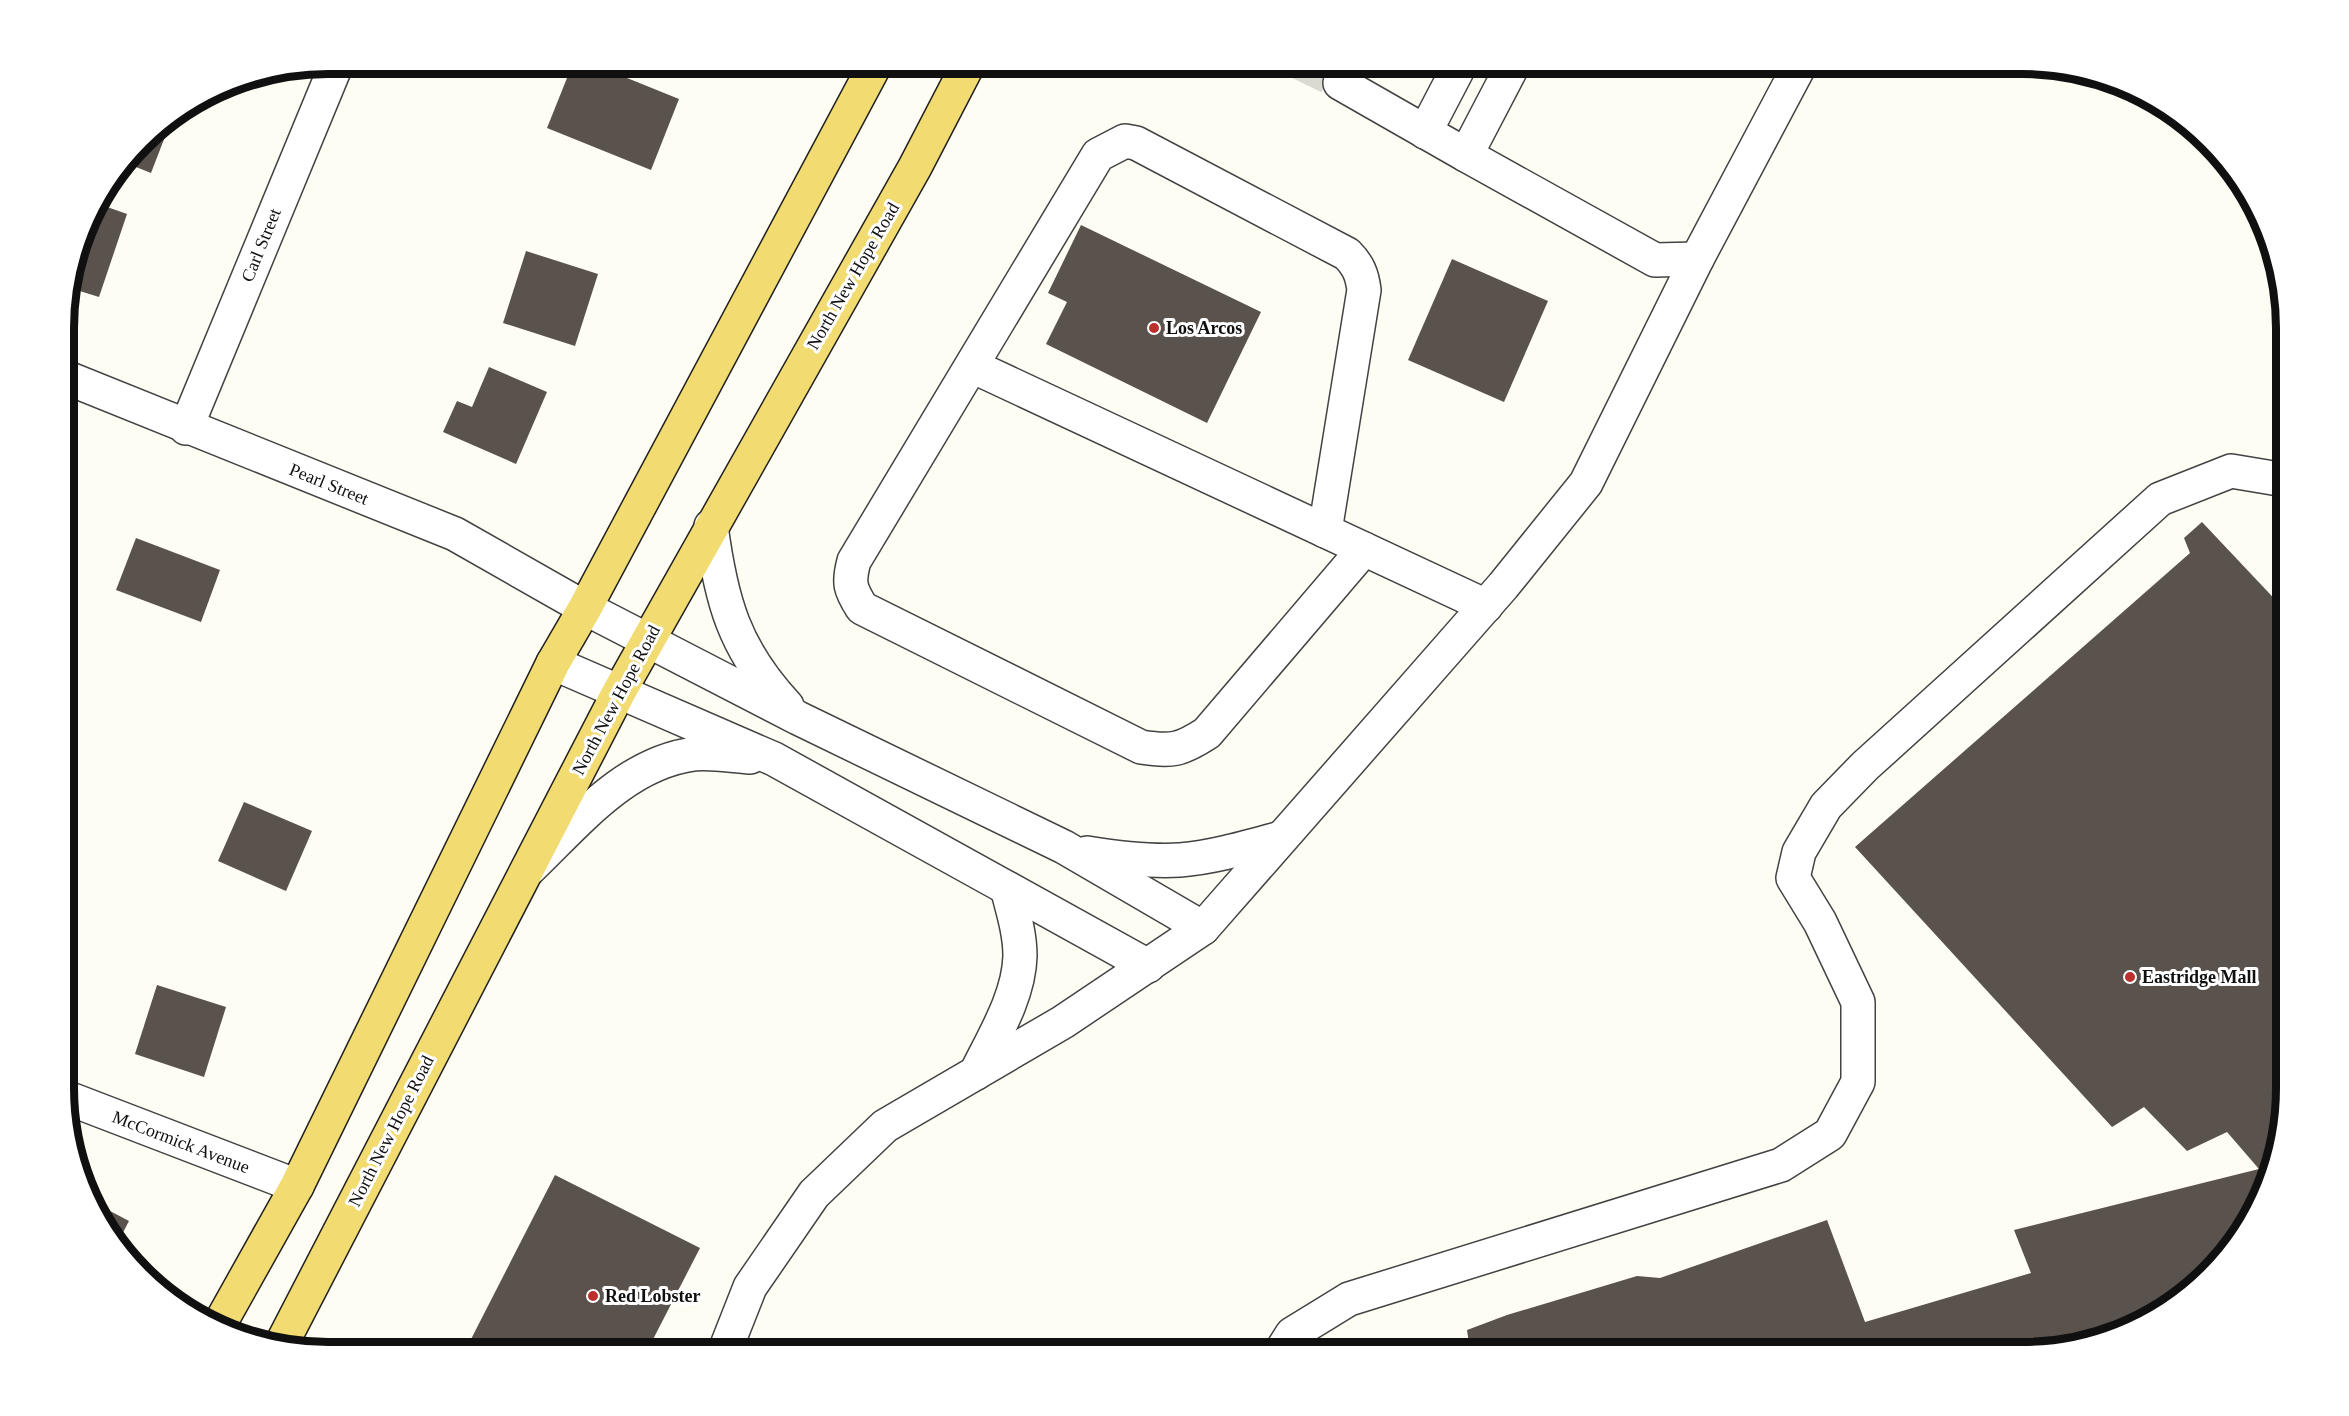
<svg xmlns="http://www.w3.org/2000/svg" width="2349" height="1416" viewBox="0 0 2349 1416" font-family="Georgia,serif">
	<rect width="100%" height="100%" fill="#fefdf4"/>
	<g fill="#59524d">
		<polygon points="573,63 590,63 679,99 651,170 547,128"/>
		<polygon points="722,63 751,63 747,74"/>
		<polygon points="173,116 151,173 126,163 153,129"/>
		<polygon points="96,203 127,214 99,297 67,287 90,210"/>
		<polygon points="1081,225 1261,312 1207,423 1046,344 1067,302 1048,293"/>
		<polygon points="526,251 598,274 575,346 503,323"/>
		<polygon points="1452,259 1548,301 1504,402 1408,360"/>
		<polygon points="489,367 547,392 516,464 443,432 457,401 472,407"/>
		<polygon points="2202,522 2285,610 2285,1106 2250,1221 2209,1275 2154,1317 2039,1352 1441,1353 1469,1344 1467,1330 1507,1315 1637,1276 1660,1278 1827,1220 1865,1322 2031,1273 2014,1230 2259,1169 2227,1132 2187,1151 2144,1107 2112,1127 1855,847 2190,553 2184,538"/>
		<polygon points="136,538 220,570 201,622 116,590"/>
		<polygon points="244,802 312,831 286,891 218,861"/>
		<polygon points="157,985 226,1007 204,1077 135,1054"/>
		<polygon points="555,1175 700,1248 646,1353 479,1353 467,1347"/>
		<polygon points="95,1203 129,1221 117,1244 107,1235"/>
	</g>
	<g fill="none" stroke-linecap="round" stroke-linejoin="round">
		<polyline stroke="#dad9d2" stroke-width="33" stroke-dasharray="33 16" stroke-linecap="butt" points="1299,63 1340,83"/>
		<defs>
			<g id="minor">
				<polyline points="1514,63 1466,155 1655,260 1697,259"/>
				<polyline points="1340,83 1466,155"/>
				<polyline points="1425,132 1461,63"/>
				<polyline points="972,366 1486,606"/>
				<polyline points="65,377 455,534 585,608 798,718 1064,847 1203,928"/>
				<polyline points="186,428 337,63"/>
				<path d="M711 526C721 601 734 649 787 706"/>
				<path d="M1325 531 1364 290C1362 274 1358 265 1347 254L1136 143 1125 141 1098 155 854 561C848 583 850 589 862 608L1141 747C1172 752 1181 750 1207 733L1364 549"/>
				<polyline points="553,663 774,759 1148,966"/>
				<path d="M1087 853C1118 858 1149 862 1180 860 1215 857 1248 847 1281 838"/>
				<path d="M530 868C577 823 625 763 694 754 712 752 732 756 750 757"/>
				<path d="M976 1073C993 1038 1019 997 1020 956 1020 933 1013 911 1007 888"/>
				<polyline points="65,1097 297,1186"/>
				<polyline points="724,1353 750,1287 814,1194 885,1126 1063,1022 1203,928 1503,586 1586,483 1697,259 1801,63"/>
				<polyline points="1280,1353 1292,1334 1349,1299 1781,1165 1830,1134 1858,1082 1858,1002 1820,922 1793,878 1799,852 1826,806 1865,766 2160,499 2231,471 2285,480"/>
			</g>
			<g id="major">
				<polyline points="218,1327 297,1186 553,663 585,608 876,63"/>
				<polyline points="280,1347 619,692 915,167 969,63"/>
			</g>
		</defs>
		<use href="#minor" stroke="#434343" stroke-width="36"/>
		<use href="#major" stroke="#212121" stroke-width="36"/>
		<use href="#minor" stroke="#fff" stroke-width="33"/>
		<use href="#major" stroke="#f2db70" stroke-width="33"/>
	</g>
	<g fill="#bb2f2d" stroke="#fff" stroke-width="2">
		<circle cx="1154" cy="328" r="6"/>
		<circle cx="2130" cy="977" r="6"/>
		<circle cx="593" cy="1296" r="6"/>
	</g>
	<g text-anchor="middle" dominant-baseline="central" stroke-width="6" stroke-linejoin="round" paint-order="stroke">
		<g font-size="18" fill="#101010" stroke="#fff">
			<text transform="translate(261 245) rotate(-68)">Carl Street</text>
			<text transform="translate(853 276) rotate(-60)">North New Hope Road</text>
			<text transform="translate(329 484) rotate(22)">Pearl Street</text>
			<text transform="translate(616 700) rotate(-62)">North New Hope Road</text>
			<text transform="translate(391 1131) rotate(-63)">North New Hope Road</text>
			<text transform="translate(181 1142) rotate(21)">McCormick Avenue</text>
		</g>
		<g font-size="18" font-weight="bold" fill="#101010" stroke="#fff" text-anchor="start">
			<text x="1166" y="328">Los Arcos</text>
			<text x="2142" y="977">Eastridge Mall</text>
			<text x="605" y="1296">Red Lobster</text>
		</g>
	</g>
	<path d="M0 0H2349V1416H0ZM328 74H2022A254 254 0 0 1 2276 328V1088A254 254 0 0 1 2022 1342H328A254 254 0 0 1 74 1088V328A254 254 0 0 1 328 74Z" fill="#fff" fill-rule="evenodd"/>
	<path fill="none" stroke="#101010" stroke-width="8" d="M328 74H2022A254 254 0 0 1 2276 328V1088A254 254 0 0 1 2022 1342H328A254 254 0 0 1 74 1088V328A254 254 0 0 1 328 74Z"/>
</svg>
